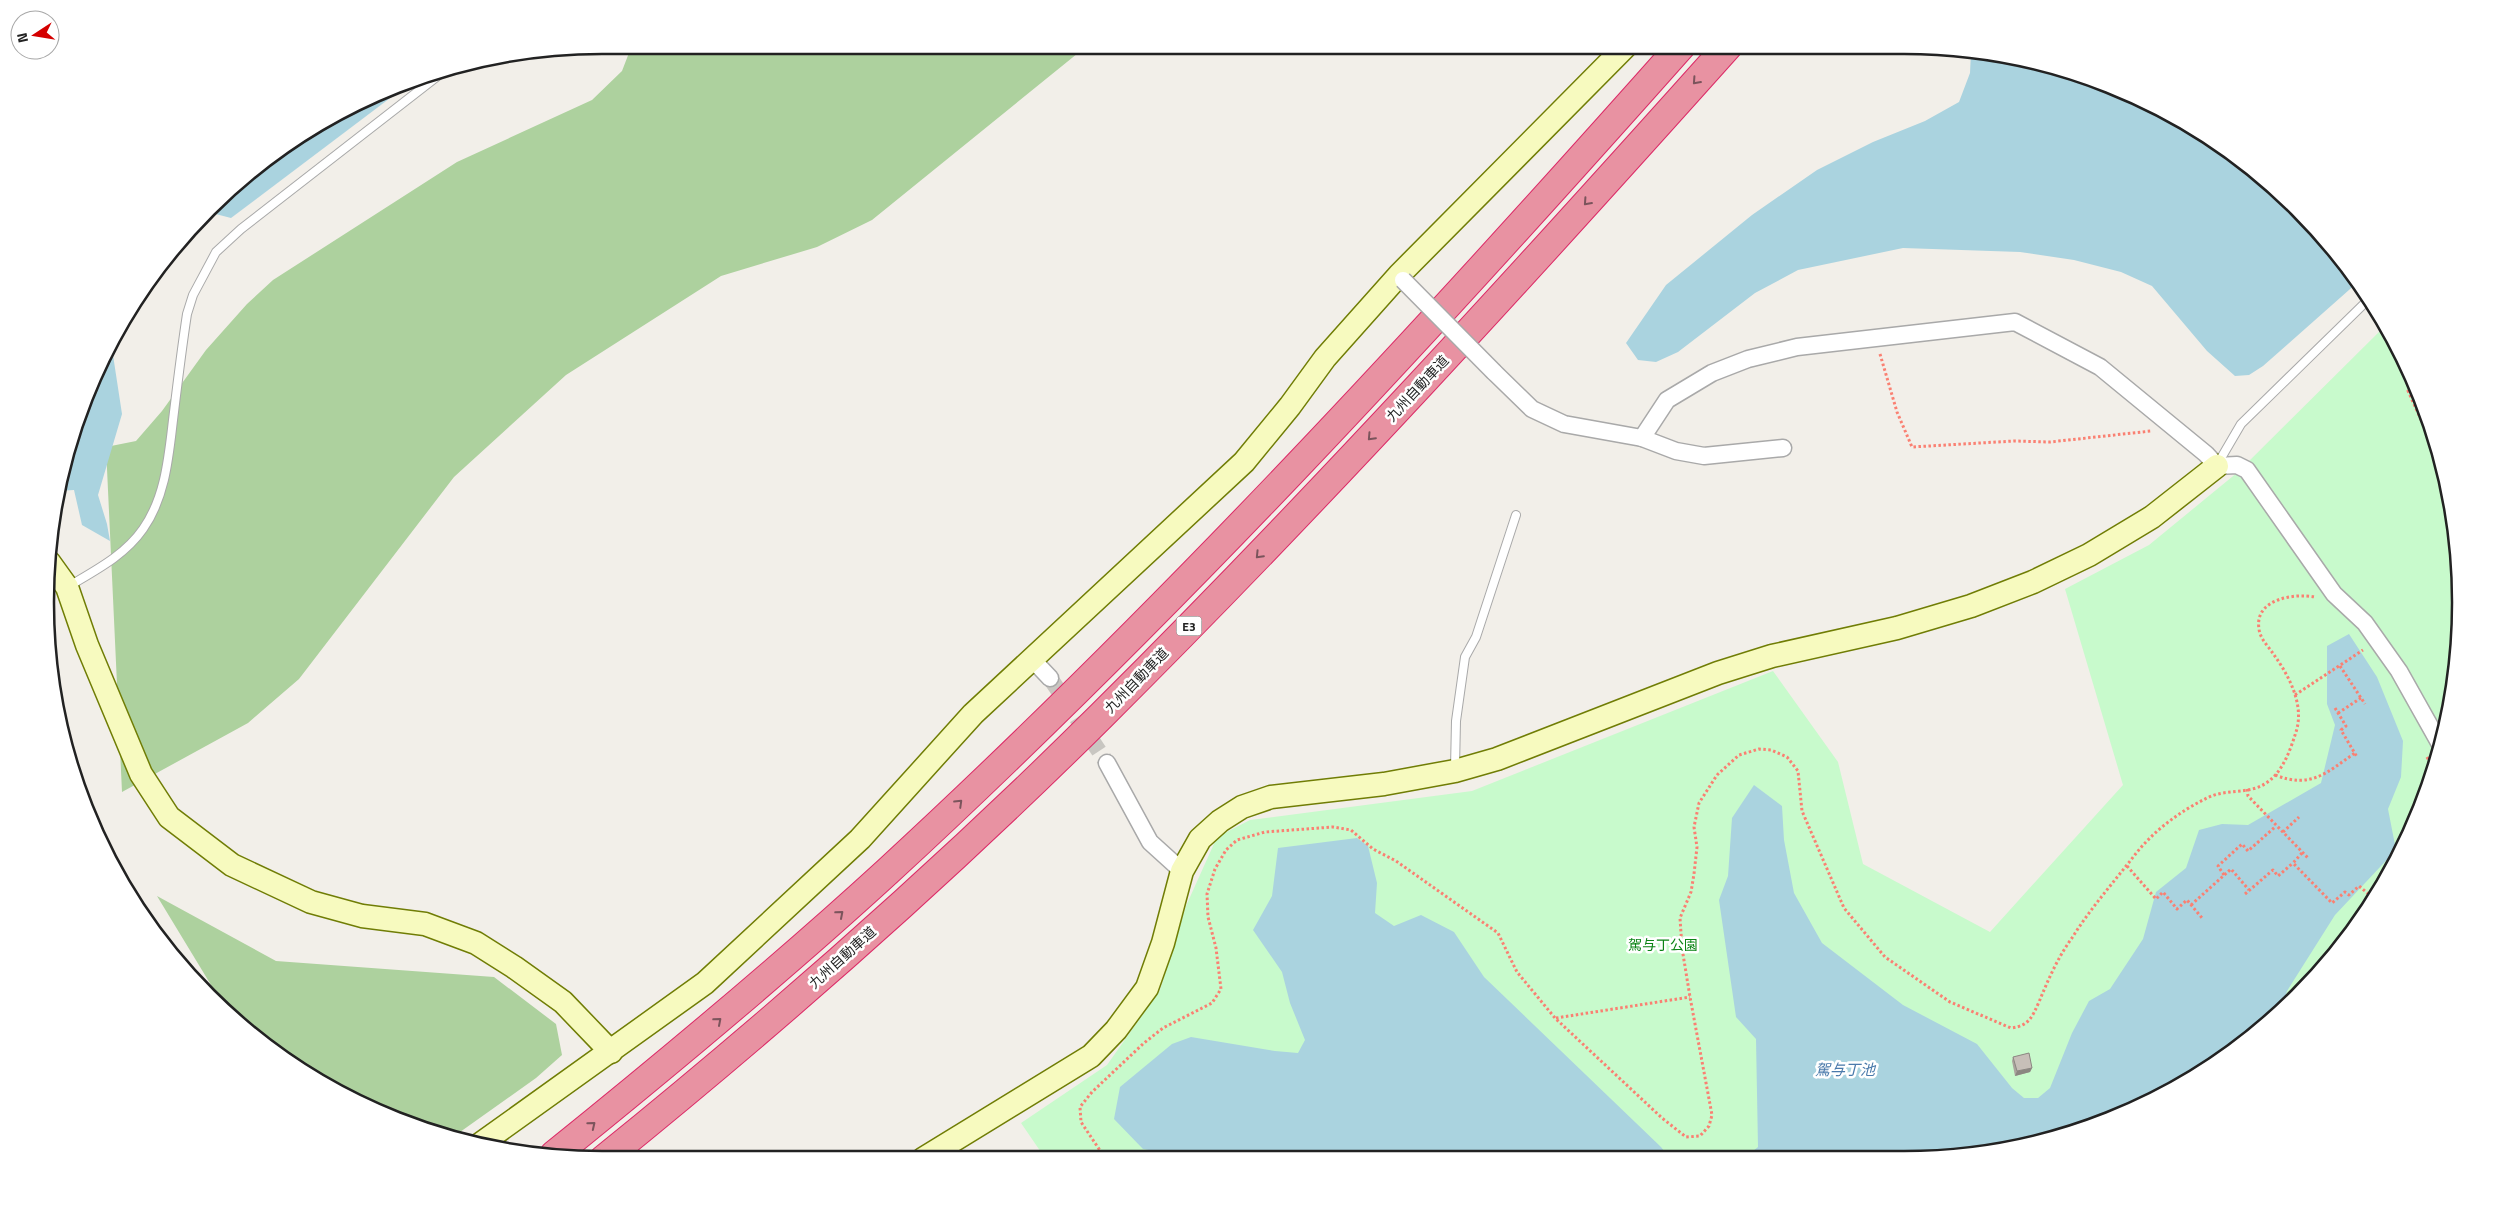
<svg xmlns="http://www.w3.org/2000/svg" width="2506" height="1205" viewBox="0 0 2506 1205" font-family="'Titillium Web','Noto Sans JP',sans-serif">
	<rect width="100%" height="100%" fill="#f2efe9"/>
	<g fill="#add19e">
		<polygon points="632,45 1088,45 872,220 817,247 721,276 566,375 454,477 299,679 248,723 122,792 106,447 136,441 162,411 206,350 247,304 273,280 457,162 592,100 622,71"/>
		<polygon points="157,896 276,961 494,977 556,1024 562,1055 536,1078 453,1137 389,1117 293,1066 228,1013"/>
	</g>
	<polygon fill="#c8facc" points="2385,326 2419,389 2450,494 2461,603 2450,712 2418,816 2346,942 2243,1045 2117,1117 1977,1155 1045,1158 1021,1123 1107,1065 1160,990 1186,906 1217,837 1250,820 1472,791 1773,671 1838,762 1863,864 1990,932 2123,785 2065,589 2149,545 2238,472"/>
	<g fill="#aad3df">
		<polygon points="1971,52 2013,56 2117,88 2213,139 2298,208 2358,282 2263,366 2249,375 2235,376 2207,351 2152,286 2121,272 2074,260 2020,252 1903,248 1798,270 1755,293 1678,352 1656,362 1638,360 1626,343 1666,285 1752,215 1817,170 1873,142 1925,121 1959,102 1970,73"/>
		<polygon points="418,77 231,218 208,212 263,160 324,120"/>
		<polygon points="111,342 122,414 98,495 107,524 110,541 82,525 74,490 57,491 87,389"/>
		<polygon points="2349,634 2377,677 2403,741 2401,777 2388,809 2396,850 2335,915 2287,991 2283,1004 2243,1045 2117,1117 1977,1155 1747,1156 1758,1147 1756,1039 1736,1017 1719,900 1728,876 1732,818 1754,785 1782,806 1784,840 1794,893 1822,943 1903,1005 1977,1044 2012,1088 2024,1098 2038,1098 2050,1088 2072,1033 2089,1001 2110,989 2143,939 2156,892 2186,868 2199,830 2222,824 2248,825 2321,783 2335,725 2327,704 2327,646"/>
		<polygon points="1357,838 1368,846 1377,883 1375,913 1394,926 1421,915 1454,932 1484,977 1661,1147 1668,1156 1193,1158 1143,1149 1114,1119 1120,1087 1172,1044 1191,1037 1275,1051 1298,1053 1305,1040 1290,1003 1282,972 1253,930 1272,896 1278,848"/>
	</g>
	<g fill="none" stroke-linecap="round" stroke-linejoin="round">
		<polyline stroke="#c8c6c1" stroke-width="16" stroke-dasharray="16 8" stroke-linecap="butt" points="1050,678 1107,763"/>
		<defs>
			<g id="lane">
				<polyline points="1601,45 1613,58"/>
				<polyline points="2217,465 2241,424 2370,298"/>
				<path d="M69 586C96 570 125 555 143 529 167 495 169 451 174 412 178 379 182 347 187 314L193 295 216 252 241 229 448 68"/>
				<polyline points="1455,768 1456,721 1465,657 1476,637 1516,515"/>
			</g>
			<g id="street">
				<polyline points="1494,372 1532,409 1564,424 1642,438 1667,400 1712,373 1748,359 1797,347 2015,322 2100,367 2206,454 2217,466 2237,465 2247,470 2334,594 2365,623 2399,671 2440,744"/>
				<polyline points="1642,438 1676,451 1704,456 1783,448"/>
				<polyline points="1032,659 1050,678"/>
				<polyline points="1107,763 1150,842 1182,871"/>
			</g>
			<g id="secondary">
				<polyline points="49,562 67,587 87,645 141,774 169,817 232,865 311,902 362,916 425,924 476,943 514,967 563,1002 611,1052"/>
				<polyline points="479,1145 705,983 860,839 973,714 1244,462 1290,406 1325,358 1399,275 1627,45"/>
				<polyline points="923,1159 1091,1056 1116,1030 1147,988 1163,943 1182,871 1200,839 1220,821 1242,807 1271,797 1384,784 1455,771 1497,759 1718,673 1772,656 1897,628 1971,606 2033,582 2089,555 2152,517 2217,466"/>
			</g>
			<g id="highway">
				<path d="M554 1155C668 1063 780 970 888 871 1169 612 1428 331 1682 45"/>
				<path d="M603 1160C776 1020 944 872 1102 715 1319 499 1525 273 1729 45"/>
			</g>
		</defs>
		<use href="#lane" stroke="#a9a9a9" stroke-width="10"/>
		<use href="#street" stroke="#a9a9a9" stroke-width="19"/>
		<use href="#secondary" stroke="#707d05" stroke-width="25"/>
		<use href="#highway" stroke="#dc2a67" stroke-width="30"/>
		<g stroke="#fa8072" stroke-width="3" stroke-dasharray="2.5 2.5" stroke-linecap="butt">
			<polyline points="1880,354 1897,412 1912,447 2014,441 2050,442 2151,431"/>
			<polyline points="2415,383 2408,391 2440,461"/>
			<polyline points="2340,666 2365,704"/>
			<polyline points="2295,695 2363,650"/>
			<polyline points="2335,708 2346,726 2341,730 2357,757"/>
			<polyline points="2338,713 2361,698"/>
			<polyline points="2427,757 2433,768"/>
			<path d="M2275 775C2311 789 2326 773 2355 753"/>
			<polyline points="2247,789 2248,796 2308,858"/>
			<polyline points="2283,832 2299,817"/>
			<polyline points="2302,853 2293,863 2332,903 2345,892 2349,895 2359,886 2372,897"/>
			<polyline points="2127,866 2156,899 2163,892 2177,909 2187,900 2202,918"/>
			<polyline points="2224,875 2218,866 2242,844 2248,851 2275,827"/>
			<polyline points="2245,894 2273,870 2278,876 2293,863"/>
			<polyline points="2191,905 2231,869 2249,890"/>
			<polyline points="2322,966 2359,919"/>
			<polyline points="1556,1018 1690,997"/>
			<path d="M1105 1158 1081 1122 1080 1107 1092 1092 1144 1043 1163 1028 1212 1003 1221 989 1216 948 1208 917 1207 894 1215 869 1226 850 1237 840 1265 832 1333 827 1351 830 1373 849 1396 861 1498 933 1517 972 1555 1018 1662 1118 1686 1137 1700 1136 1709 1126 1712 1115 1690 997 1682 948 1680 918 1691 892 1694 874 1697 847 1694 827 1699 803 1717 775 1739 755 1759 749 1771 750 1787 757 1798 771 1802 811 1844 908 1885 957 1950 1002 2011 1028C2029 1026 2032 1017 2039 1002 2048 980 2058 957 2072 938 2090 909 2113 883 2134 856 2152 832 2180 811 2207 798 2223 790 2240 793 2256 788 2280 780 2289 754 2296 732 2305 704 2288 674 2272 652 2267 645 2260 638 2259 629 2254 599 2294 593 2315 597"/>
		</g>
		<use href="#lane" stroke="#fff" stroke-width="8"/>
		<use href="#street" stroke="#fff" stroke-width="16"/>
		<use href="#secondary" stroke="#f7fabf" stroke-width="22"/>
		<use href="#highway" stroke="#e892a2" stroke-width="28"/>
		<defs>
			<polyline id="street-bridge" points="1403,280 1494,372"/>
		</defs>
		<use href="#street-bridge" stroke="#a9a9a9" stroke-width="19" stroke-linecap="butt"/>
		<use href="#street-bridge" stroke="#fff" stroke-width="16"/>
	</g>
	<polygon fill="#aba49e" points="2013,1057 2032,1068 2030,1072 2015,1076 2012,1061"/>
	<polygon fill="#8b8681" points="2032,1068 2030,1072 2015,1076 2017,1071"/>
	<polygon fill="#c7bfb8" stroke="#8b8681" points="2029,1053 2032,1068 2017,1071 2013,1057"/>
	<defs><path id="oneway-chevron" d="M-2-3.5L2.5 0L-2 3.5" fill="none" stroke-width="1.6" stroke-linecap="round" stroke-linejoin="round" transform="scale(1.25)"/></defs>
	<g stroke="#7b545c">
		<use href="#oneway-chevron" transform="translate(1696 81) rotate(132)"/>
		<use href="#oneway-chevron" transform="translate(1587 202) rotate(132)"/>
		<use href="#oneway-chevron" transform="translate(1371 437) rotate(133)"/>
		<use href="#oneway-chevron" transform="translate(1259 555) rotate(134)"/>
		<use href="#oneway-chevron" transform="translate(959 803) rotate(-44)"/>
		<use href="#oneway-chevron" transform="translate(840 914) rotate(-41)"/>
		<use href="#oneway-chevron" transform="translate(718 1021) rotate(-41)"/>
		<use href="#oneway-chevron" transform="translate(592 1125) rotate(-39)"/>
	</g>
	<g text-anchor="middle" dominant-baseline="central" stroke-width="5" stroke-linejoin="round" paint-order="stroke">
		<rect fill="#fff" stroke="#646464" stroke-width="1" x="1176.5" y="616.5" width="25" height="19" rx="4"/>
		<g font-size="12" font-weight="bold" fill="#222">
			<text x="1189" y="626">E3</text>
		</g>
		<g font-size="14" fill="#222" stroke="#fff">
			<text transform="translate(1417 388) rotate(-47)">九州自動車道</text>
			<text transform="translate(1136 680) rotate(-46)">九州自動車道</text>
			<text transform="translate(842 957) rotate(-42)">九州自動車道</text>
		</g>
		<g font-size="14" fill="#0c8416" stroke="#fff">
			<text x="1663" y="944">駕与丁公園</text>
		</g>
		<g font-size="15" font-style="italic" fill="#4a7aab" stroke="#fff">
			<text x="1845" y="1069">駕与丁池</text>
		</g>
	</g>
	<path d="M0 0H2506V1205H0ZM602 54H1904A548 548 0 0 1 2452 602V603A548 548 0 0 1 1904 1151H602A548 548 0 0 1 54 603V602A548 548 0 0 1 602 54Z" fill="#fff" fill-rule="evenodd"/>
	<path fill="none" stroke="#222" stroke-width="2.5" d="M602 54H1904A548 548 0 0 1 2452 602V603A548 548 0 0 1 1904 1151H602A548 548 0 0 1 54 603V602A548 548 0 0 1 602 54Z"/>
	<g transform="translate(35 35) rotate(258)"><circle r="24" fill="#ffffff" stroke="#a7a7a7"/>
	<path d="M0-4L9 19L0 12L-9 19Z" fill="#d40000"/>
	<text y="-8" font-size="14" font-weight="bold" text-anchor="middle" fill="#222222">N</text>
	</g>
</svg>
